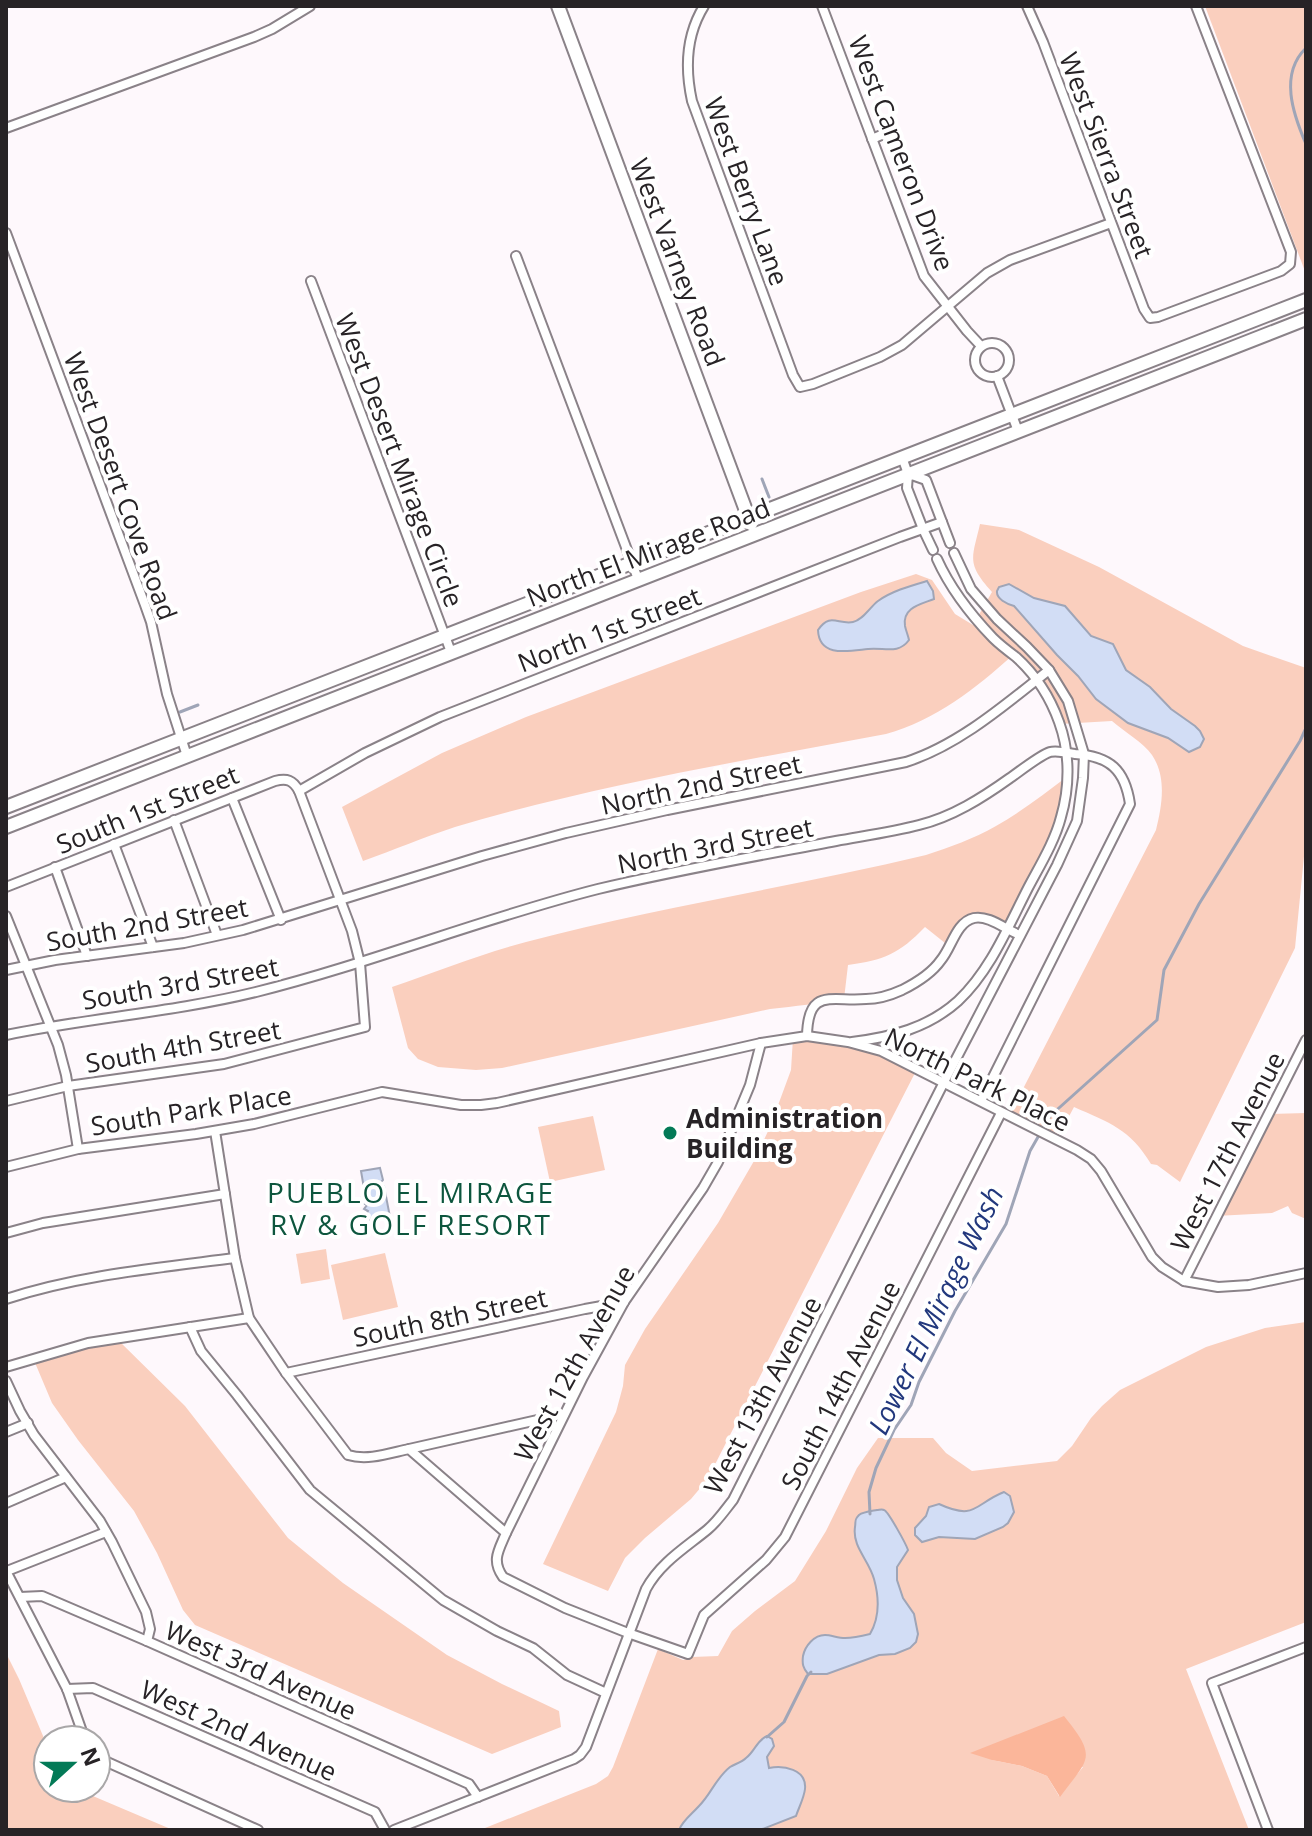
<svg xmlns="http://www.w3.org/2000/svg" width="1312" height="1836" viewBox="0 0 1312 1836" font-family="'Open Sans',sans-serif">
	<rect width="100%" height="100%" fill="#fef8fc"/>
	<g fill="#facfbe" fill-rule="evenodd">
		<polygon points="1205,6 1306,6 1306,274"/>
		<path d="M980 524 1019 530 1099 567 1243 646 1306 668V836L1295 948 1180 1182 1157 1165 1151 1164C1130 1129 1110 1123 1074 1107L1057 1139 1009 1116 1156 830C1162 806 1167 777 1152 755 1144 743 1123 731 1112 721L1060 724 1053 706 1013 655C975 689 936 720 886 734 742 761 596 785 455 827 424 837 394 850 363 861L342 807 442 753 526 717 861 592 916 574 932 580 955 614 973 625 992 592C966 563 972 559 980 524Z"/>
		<path d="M1068 776 1061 818 1006 930 985 918 971 919 950 947 925 927C899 954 884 960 848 965L844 999C819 1004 795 1006 770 1009L502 1068 476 1070 438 1067 418 1059 408 1048 392 987C436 972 480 954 526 942 658 907 793 887 926 855 950 847 973 839 996 826 1021 812 1044 794 1068 776Z"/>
		<polygon points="793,1038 848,1042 917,1069 707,1480 691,1499 645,1538 625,1558 608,1591 543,1564 616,1412 623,1386 625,1365 645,1329 718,1223 754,1161 770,1127 791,1070"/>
		<polygon points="1306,1113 1306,1219 1292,1213 1288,1206 1272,1213 1216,1216 1268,1114"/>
		<polygon points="593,1116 605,1170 550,1182 538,1127"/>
		<polygon points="326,1249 330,1279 301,1284 296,1254"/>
		<polygon points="385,1253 398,1307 343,1320 331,1265"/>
		<path d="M1306 1322V1622L1186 1669 1249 1830H480L596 1784 608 1776 613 1767 658 1649 683 1660 692 1657 718 1656 732 1631 755 1611 795 1581 826 1531 857 1468 878 1438H933L946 1453 972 1471 1057 1461 1072 1446 1091 1418 1102 1406 1120 1390 1206 1347 1265 1328ZM992 1760 1083 1767 1059 1796 1047 1776 1022 1766Z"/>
		<polygon points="116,1338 185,1406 288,1538 343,1583 447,1655 502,1684 559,1711 561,1727 492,1754 195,1625 183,1610 157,1553 134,1511 78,1440 52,1403 33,1358"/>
		<polygon points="6,1653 19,1679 46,1743 48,1749 48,1788 74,1788 173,1830 6,1830"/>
	</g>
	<path fill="#fbb69a" d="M1064 1716C1098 1758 1089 1758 1060 1797L1047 1776 1022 1766 992 1760 970 1753Z"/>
	<g fill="#d2ddf5" stroke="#9fa5b7" stroke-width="2">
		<path d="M927 581 933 591 934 599C922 604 902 607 905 626 906 631 908 635 909 640 898 655 884 647 868 649 849 651 819 658 818 630 830 612 838 625 853 622 863 620 870 607 878 601 892 591 910 586 927 581Z"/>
		<path d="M1009 584 1034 598 1065 606 1091 636 1113 644 1126 670 1150 687 1171 709 1195 726 1200 731 1204 739 1200 747 1189 752 1168 738 1128 723 1096 699 1078 676 1057 655 1014 606C1007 604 996 599 997 591L999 587Z"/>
		<polygon points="380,1168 383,1180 377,1186 384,1186 390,1217 370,1221 369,1217 366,1215 368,1211 364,1209 367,1205 363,1203 366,1200 362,1197 365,1194 361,1171"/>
		<path d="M1004 1492 1010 1496 1014 1512 1008 1523 1003 1527 975 1539 939 1537 922 1542 915 1535V1528L926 1516 929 1507 939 1504C976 1521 974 1504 1004 1492Z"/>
		<path d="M877 1510C879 1510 882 1509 884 1510 888 1511 906 1544 908 1550L897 1567V1580L903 1598 914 1614 918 1634 916 1642 910 1648 895 1654 879 1655 827 1674H808C803 1668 802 1664 803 1656 805 1646 814 1635 825 1635 831 1635 838 1638 845 1638 853 1638 862 1636 870 1634 880 1617 879 1597 874 1579 869 1560 852 1547 855 1527 856 1521 854 1520 859 1515 863 1512 872 1511 877 1510Z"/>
		<path d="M767 1736 772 1739 774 1746 767 1757 769 1768C783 1765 807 1769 805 1789 804 1798 799 1807 796 1816L760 1830H679C683 1820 691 1815 699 1806 711 1794 716 1778 730 1767 735 1764 742 1762 746 1758 755 1751 757 1740 767 1736Z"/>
	</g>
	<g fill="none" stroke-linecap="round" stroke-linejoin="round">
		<g stroke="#9fa5b7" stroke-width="3">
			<path d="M1306 48C1279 74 1293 114 1306 144"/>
			<polyline points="762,479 769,497"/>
			<polyline points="180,712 198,705"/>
			<polyline points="870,1514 869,1492 876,1468 894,1430 911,1405 919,1382 955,1311 1006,1224 1030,1151 1050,1116 1157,1020 1164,970 1199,904 1300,741 1306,728"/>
			<polyline points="767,1737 784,1722 807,1676 811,1672"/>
		</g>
		<defs>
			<g id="street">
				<path d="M704 6C686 35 685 69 692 101L793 375 800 387 813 384 880 357 902 345 987 273 1010 260 1111 223"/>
				<polyline points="822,6 924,276 967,331 981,346"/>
				<polyline points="1027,6 1043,42 1144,309 1150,318 1158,317 1281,271 1290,264 1291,252 1196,6"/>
				<polyline points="6,128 254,37 272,29 310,6"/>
				<polyline points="872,139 893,130"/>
				<polyline points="6,233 145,605 151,622 167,694 187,756"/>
				<polyline points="516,256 638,579"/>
				<polyline points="311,281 451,652"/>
				<circle cx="992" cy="360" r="17"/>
				<polyline points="997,376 1018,431"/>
				<polyline points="902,457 908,474 907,488 923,529 933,550"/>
				<polyline points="909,474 926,480 950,543"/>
				<polyline points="299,791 365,753 440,717 900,537 942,522"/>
				<polyline points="232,798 281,920"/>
				<polyline points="174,820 217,935"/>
				<polyline points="114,844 153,947"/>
				<polyline points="55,867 87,956"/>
				<path d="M6 887 275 781C287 778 293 780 299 791L352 931 360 963 365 1027 224 1064 68 1086 6 1101"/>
				<polyline points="6,916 58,1045 66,1075 78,1149"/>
				<path d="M6 970 55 960 184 943 243 930 482 856 566 833 667 810 906 762C959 745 1006 704 1049 670"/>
				<path d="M6 1035C89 1018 174 1012 256 992 372 963 483 918 598 889 677 870 757 856 836 841 863 836 892 832 919 825 952 817 982 798 1010 778 1019 772 1040 755 1050 752 1057 750 1068 753 1075 754 1110 756 1125 770 1130 804L981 1101"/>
				<path d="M807 1036C808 987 831 1002 866 999 879 999 891 995 902 990 916 983 932 973 941 960 952 947 956 922 974 918 989 915 1006 930 1020 935"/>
				<path d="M852 1042C892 1037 928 1028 958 1001 990 971 1008 927 1028 888 1039 867 1055 841 1061 817 1070 786 1070 752 1059 722 1050 697 1036 675 1016 657 1008 651 1000 645 993 638 970 614 951 590 937 559"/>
				<path d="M215 1131 235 1258 249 1318 286 1373 348 1455C368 1461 390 1453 409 1449L506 1533C499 1550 491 1560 503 1577L565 1608 628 1633 688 1654 704 1615 766 1560 785 1537 1001 1113"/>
				<polyline points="6,1167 78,1149 196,1134 254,1124 382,1092 461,1105 481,1105 497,1103 761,1043 807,1036 848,1042 881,1051 1077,1150 1091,1159 1101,1171 1152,1257 1162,1267 1184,1281 1218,1287 1249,1285 1306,1273"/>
				<polyline points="6,1233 43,1223 225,1194"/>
				<polyline points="1184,1281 1306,1040"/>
				<path d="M6 1299C80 1275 157 1268 235 1258"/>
				<polyline points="190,1327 201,1351 237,1395 310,1490 443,1600 497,1631 533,1648 567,1675 606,1693"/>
				<polyline points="6,1367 88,1343 249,1318"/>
				<polyline points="286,1373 585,1309 624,1302"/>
				<polyline points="6,1381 20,1411 34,1435 100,1521 112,1542 146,1612 150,1629 147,1641"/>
				<polyline points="6,1432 28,1423"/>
				<polyline points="409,1449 564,1414"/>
				<polyline points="6,1503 66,1477"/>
				<polyline points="506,1533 583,1377 624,1302 703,1188 718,1162 750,1085 761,1043"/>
				<polyline points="6,1571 67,1689 85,1740"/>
				<polyline points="7,1571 106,1532"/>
				<polyline points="20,1597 42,1596 147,1641 469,1784 478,1797"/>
				<polyline points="67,1689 93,1688 375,1812 385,1830"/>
				<polyline points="96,1757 258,1830"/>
				<path d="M394 1830 574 1759 580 1755 586 1747 646 1589C660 1563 685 1548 707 1530 717 1522 725 1510 733 1500L944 1082 1057 865 1077 821 1083 778 1084 754 1068 701 1049 670 1027 647 997 619 971 589 954 553"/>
				<polyline points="1268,1830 1212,1683 1306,1647"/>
			</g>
			<g id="secondary">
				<polyline points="558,6 751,524"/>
				<polyline points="6,807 1306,300"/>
				<polyline points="6,827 1306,319"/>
			</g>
		</defs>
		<use href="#street" stroke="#8a8288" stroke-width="12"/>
		<use href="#secondary" stroke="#8a8288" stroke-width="16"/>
		<use href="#street" stroke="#fff" stroke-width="8"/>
		<use href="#secondary" stroke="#fff" stroke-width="12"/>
	</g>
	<circle fill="#037a57" stroke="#fff" stroke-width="3" cx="670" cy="1133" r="8"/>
	<g text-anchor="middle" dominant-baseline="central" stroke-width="8" stroke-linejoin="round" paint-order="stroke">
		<g font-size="26" fill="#272326" stroke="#fff">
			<text transform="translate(902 153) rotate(69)">West Cameron Drive</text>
			<text transform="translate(1107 155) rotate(69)">West Sierra Street</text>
			<text transform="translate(747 191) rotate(70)">West Berry Lane</text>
			<text transform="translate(678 262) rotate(69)">West Varney Road</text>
			<text transform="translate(400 460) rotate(69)">West Desert Mirage Circle</text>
			<text transform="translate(121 486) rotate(70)">West Desert Cove Road</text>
			<text transform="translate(648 552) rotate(-21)">North El Mirage Road</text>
			<text transform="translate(609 629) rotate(-21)">North 1st Street</text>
			<text transform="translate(701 784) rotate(-12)">North 2nd Street</text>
			<text transform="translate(147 809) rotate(-22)">South 1st Street</text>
			<text transform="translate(715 845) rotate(-11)">North 3rd Street</text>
			<text transform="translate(147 924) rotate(-10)">South 2nd Street</text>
			<text transform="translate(180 983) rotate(-10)">South 3rd Street</text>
			<text transform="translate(183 1046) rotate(-10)">South 4th Street</text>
			<text transform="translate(978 1079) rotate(26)">North Park Place</text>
			<text transform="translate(191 1110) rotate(-9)">South Park Place</text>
			<text transform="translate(1227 1151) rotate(-63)">West 17th Avenue</text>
			<text transform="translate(450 1317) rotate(-12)">South 8th Street</text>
			<text transform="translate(574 1363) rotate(-61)">West 12th Avenue</text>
			<text transform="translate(840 1385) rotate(-63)">South 14th Avenue</text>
			<text transform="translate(762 1395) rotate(-62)">West 13th Avenue</text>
			<text transform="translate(261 1670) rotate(24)">West 3rd Avenue</text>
			<text transform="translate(239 1730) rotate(24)">West 2nd Avenue</text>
		</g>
		<g font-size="26" font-weight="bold" fill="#272326" stroke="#fff" text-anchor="start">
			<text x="686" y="1118">Administration<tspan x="686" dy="30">Building</tspan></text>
		</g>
		<g font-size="28" letter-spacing="2" fill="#0d563e" stroke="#fff">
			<text x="411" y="1192">PUEBLO EL MIRAGE<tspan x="411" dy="32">RV &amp; GOLF RESORT</tspan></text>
		</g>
		<g font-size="28" font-style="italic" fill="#22387d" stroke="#fff">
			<text transform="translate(935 1310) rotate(-64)">Lower El Mirage Wash</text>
		</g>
	</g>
	<rect width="1312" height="1836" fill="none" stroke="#272326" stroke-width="16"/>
	<g transform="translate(72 1764) rotate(69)"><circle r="38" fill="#ffffff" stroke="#a9a7a8" stroke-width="2"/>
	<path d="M0-6L14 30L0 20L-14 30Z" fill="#037a57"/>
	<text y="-12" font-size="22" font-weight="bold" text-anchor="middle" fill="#272326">N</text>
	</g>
</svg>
